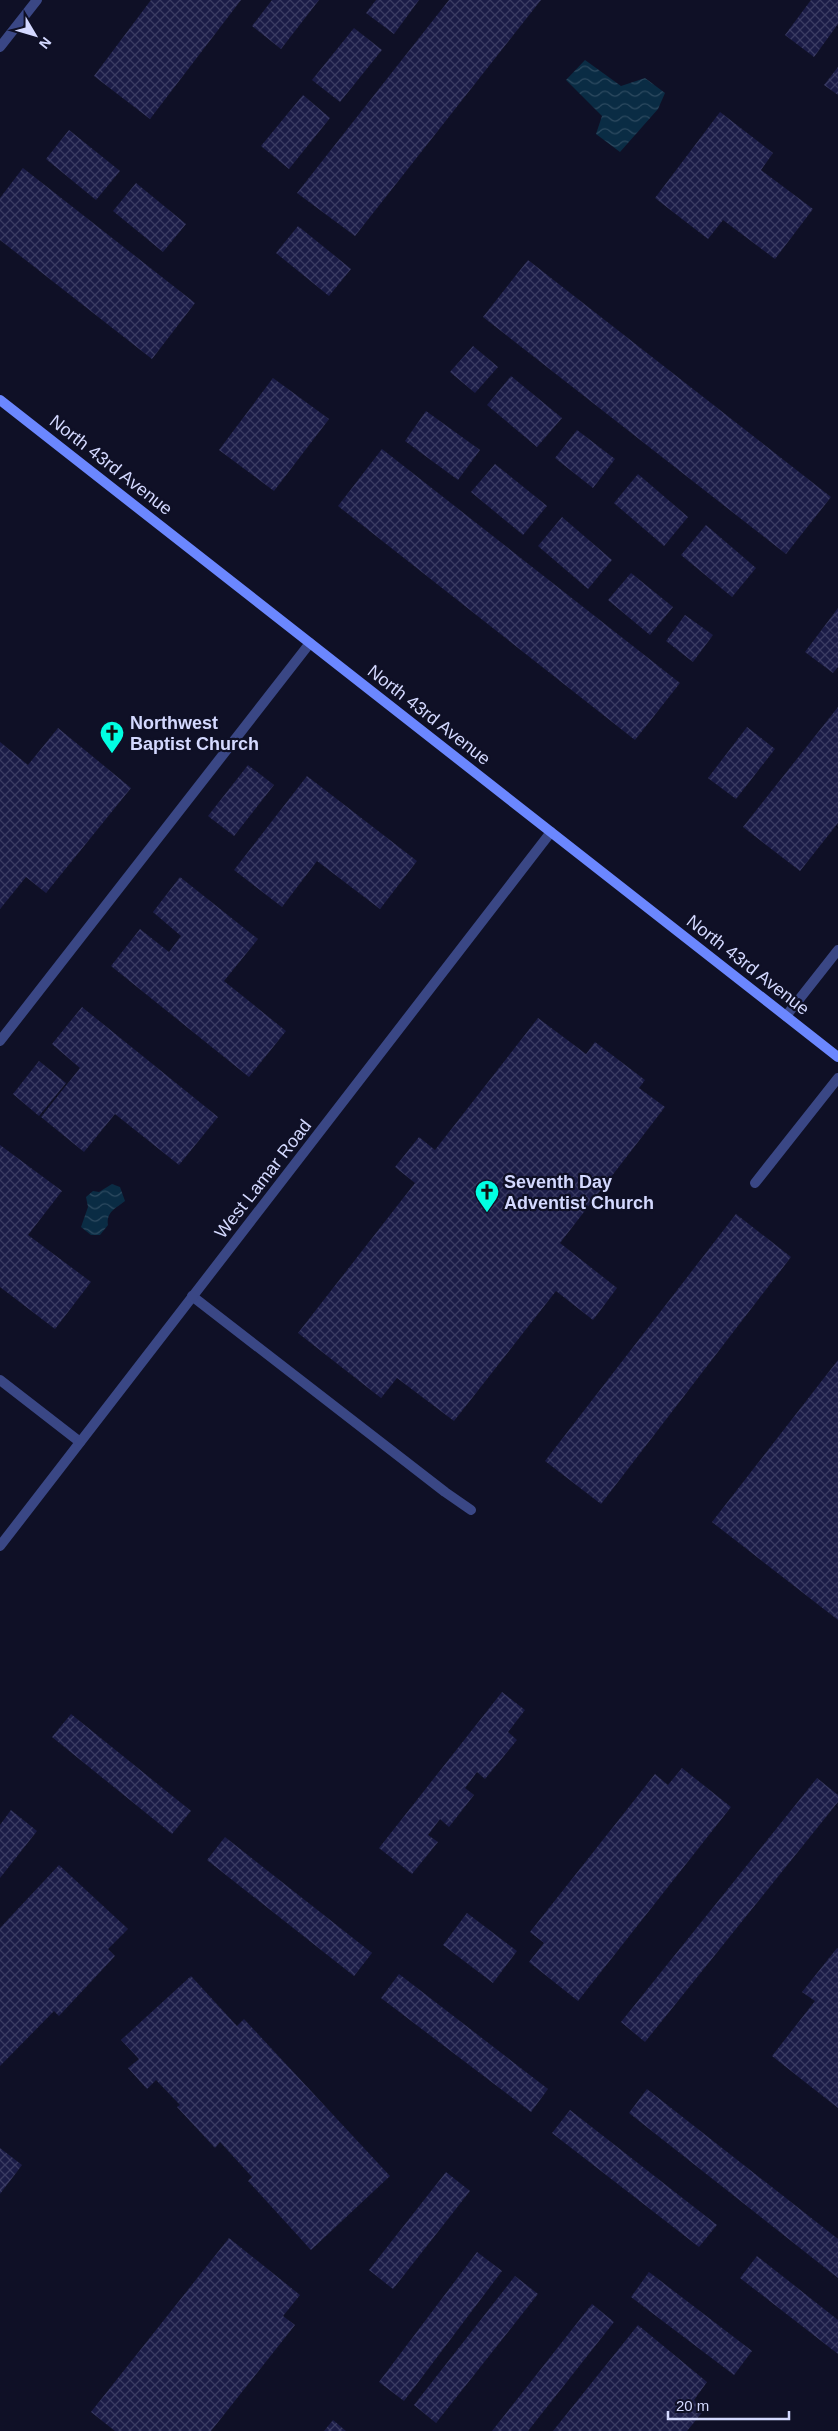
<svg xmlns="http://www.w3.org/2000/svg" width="838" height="2431" viewBox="0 0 838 2431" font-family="Arial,sans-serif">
	<defs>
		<pattern id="water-waves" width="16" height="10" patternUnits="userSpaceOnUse" patternTransform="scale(1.25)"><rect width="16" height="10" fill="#0a2c44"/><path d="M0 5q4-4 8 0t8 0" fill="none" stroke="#2d4a60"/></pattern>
		<pattern id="building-cross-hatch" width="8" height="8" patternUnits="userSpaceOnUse" patternTransform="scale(1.25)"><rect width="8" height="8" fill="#1b1c47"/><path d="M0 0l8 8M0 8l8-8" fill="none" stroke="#3b3c63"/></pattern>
	</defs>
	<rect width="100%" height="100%" fill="#0f1026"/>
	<g fill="url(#water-waves)">
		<polygon points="585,60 621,86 645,78 665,93 658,109 620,152 596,134 602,116 566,80"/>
		<path d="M112 1184 120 1187 125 1201C116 1208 106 1212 108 1225L100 1235H91L81 1227 88 1207 86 1197 93 1191 99 1192Z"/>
	</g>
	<g fill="url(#building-cross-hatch)">
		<polygon points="151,0 241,0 150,119 94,76"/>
		<polygon points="272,0 319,0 281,49 252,26"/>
		<polygon points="376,0 419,0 394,34 366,13"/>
		<polygon points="449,0 541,0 355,236 297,193"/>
		<polygon points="811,0 838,0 838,24 814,57 785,35"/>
		<polygon points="354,28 382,50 340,102 312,80"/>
		<polygon points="838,67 838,95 824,85"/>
		<polygon points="303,95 330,118 289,169 261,146"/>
		<polygon points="720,112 773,153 761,170 813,209 775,259 723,220 708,239 655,198"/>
		<polygon points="69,130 120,171 96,200 46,159"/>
		<polygon points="23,168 195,303 152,359 0,240 0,198"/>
		<polygon points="136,183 186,224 163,252 113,211"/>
		<polygon points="298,226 351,269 329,296 276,253"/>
		<polygon points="528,260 831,497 786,554 483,317"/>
		<polygon points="473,346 498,367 475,393 450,372"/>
		<polygon points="511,376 562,418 537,447 487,405"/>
		<polygon points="273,378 329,419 274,491 219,450"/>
		<polygon points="426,411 480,450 458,480 405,441"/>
		<polygon points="577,430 615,459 593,488 555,458"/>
		<polygon points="382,449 680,683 635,740 338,506"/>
		<polygon points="495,464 547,506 523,535 471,492"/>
		<polygon points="638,474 688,517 664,546 614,503"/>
		<polygon points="562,517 612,560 588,589 538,546"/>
		<polygon points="706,525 756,568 732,597 681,555"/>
		<polygon points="631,573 673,607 650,635 608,600"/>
		<polygon points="838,608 838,667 833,673 805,652"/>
		<polygon points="685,615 713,635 693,662 666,641"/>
		<polygon points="838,707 838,823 800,871 743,827"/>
		<polygon points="747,727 775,749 736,799 708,778"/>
		<polygon points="58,728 131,788 46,893 26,877 0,909 0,742 28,765"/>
		<polygon points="248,765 274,785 234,836 208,816"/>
		<polygon points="307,776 417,861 380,909 317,861 282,907 234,870"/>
		<polygon points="180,877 258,939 224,981 286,1031 249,1077 111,966 140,929 169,952 181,936 153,912"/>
		<polygon points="82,1007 218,1117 179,1165 115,1114 84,1152 41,1117 80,1068 52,1044"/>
		<polygon points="538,1018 586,1054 595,1042 645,1080 639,1088 665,1107 560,1243 617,1288 593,1320 556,1291 454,1421 397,1378 381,1398 298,1333 415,1183 395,1167 419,1137 435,1150"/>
		<polygon points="39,1061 66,1083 39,1116 13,1094"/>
		<polygon points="0,1145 62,1191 28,1235 91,1282 55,1329 0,1287"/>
		<polygon points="736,1214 791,1257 601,1504 545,1461"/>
		<polygon points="838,1360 838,1620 712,1522"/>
		<polygon points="502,1692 525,1710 508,1732 517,1740 485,1779 477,1772 465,1788 474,1795 449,1827 440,1819 428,1835 438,1842 412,1874 379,1848"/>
		<polygon points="71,1714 191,1811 172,1834 52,1737"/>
		<polygon points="682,1768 731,1807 578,2001 529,1962 544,1943 530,1932 655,1774 668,1785"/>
		<polygon points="817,1778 838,1795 838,1802 645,2042 621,2022"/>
		<polygon points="11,1810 37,1831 0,1878 0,1825"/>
		<polygon points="225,1837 372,1953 354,1976 207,1860"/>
		<polygon points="59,1865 128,1929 108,1949 115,1956 59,2016 54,2011 0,2066 0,1928"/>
		<polygon points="467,1913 517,1951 493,1983 443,1945"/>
		<polygon points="837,1948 838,1949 838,2108 772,2056 815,2001 802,1992"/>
		<polygon points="399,1974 548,2089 531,2112 381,1998"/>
		<polygon points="191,1976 237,2026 244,2019 390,2176 311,2250 248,2181 252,2177 220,2142 215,2148 177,2107 180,2105 156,2080 147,2089 128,2068 139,2059 121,2040"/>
		<polygon points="647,2089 838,2239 838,2278 629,2113"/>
		<polygon points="570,2110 717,2225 699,2247 552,2133"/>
		<polygon points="0,2148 22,2165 0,2194"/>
		<polygon points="446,2172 470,2191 393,2289 369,2270"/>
		<polygon points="229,2238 300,2295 283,2316 295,2325 211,2431 115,2431 91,2412"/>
		<polygon points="477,2252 502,2271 404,2401 379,2382"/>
		<polygon points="757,2256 838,2320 838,2354 740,2278"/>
		<polygon points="649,2272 752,2351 734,2375 631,2297"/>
		<polygon points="515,2276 538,2294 436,2423 414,2405"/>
		<polygon points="592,2304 614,2322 528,2431 492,2431"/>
		<polygon points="638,2325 707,2382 694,2400 705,2409 687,2431 553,2431"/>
		<polygon points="333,2420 346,2431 324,2431"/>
	</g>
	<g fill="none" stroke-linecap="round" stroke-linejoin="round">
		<g stroke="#3a4785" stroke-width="10">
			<polyline points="0,1041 310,643"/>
			<polyline points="755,1183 838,1078"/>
			<polyline points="192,1296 445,1492 471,1510"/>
		</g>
		<g stroke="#3a4785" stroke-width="10">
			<polyline points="0,47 37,0"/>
			<polyline points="786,1016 838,950"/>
			<polyline points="0,1380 80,1442"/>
			<polyline points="0,1546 551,832"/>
		</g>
		<polyline stroke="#6b87ff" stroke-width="10" points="0,400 838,1057"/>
	</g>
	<defs>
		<symbol id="church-pin" viewBox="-11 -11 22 30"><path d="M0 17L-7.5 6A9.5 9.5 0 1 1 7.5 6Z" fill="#01ffe2" stroke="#0f1026"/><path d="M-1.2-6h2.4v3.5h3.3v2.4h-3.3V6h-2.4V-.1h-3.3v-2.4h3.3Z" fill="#111"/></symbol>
	</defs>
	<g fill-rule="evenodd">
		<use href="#church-pin" x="98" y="719" width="28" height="38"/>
		<use href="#church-pin" x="473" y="1178" width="28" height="38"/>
	</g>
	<g text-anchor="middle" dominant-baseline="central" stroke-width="4.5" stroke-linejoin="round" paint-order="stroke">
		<g font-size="18" fill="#d4d9ff" stroke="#0f1026">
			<text transform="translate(111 465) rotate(38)">North 43rd Avenue</text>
			<text transform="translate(429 715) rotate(38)">North 43rd Avenue</text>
			<text transform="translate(748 965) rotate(38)">North 43rd Avenue</text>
			<text transform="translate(263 1179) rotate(-52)">West Lamar Road</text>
		</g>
		<g font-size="18" font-weight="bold" fill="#d4d9ff" stroke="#0f1026" text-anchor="start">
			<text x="130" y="723">Northwest<tspan x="130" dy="21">Baptist Church</tspan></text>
			<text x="504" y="1182">Seventh Day<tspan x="504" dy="21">Adventist Church</tspan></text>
		</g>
	</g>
	<g transform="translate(35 35) rotate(128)" stroke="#0f1026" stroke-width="4" paint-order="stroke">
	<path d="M0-4L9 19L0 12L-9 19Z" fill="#d4d9ff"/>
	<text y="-8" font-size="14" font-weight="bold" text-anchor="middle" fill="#d4d9ff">N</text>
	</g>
	<path d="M668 2411v8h121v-8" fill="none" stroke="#d4d9ff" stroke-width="2.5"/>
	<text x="676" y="2411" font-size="15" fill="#d4d9ff" stroke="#0f1026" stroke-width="4" paint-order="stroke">20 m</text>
</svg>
